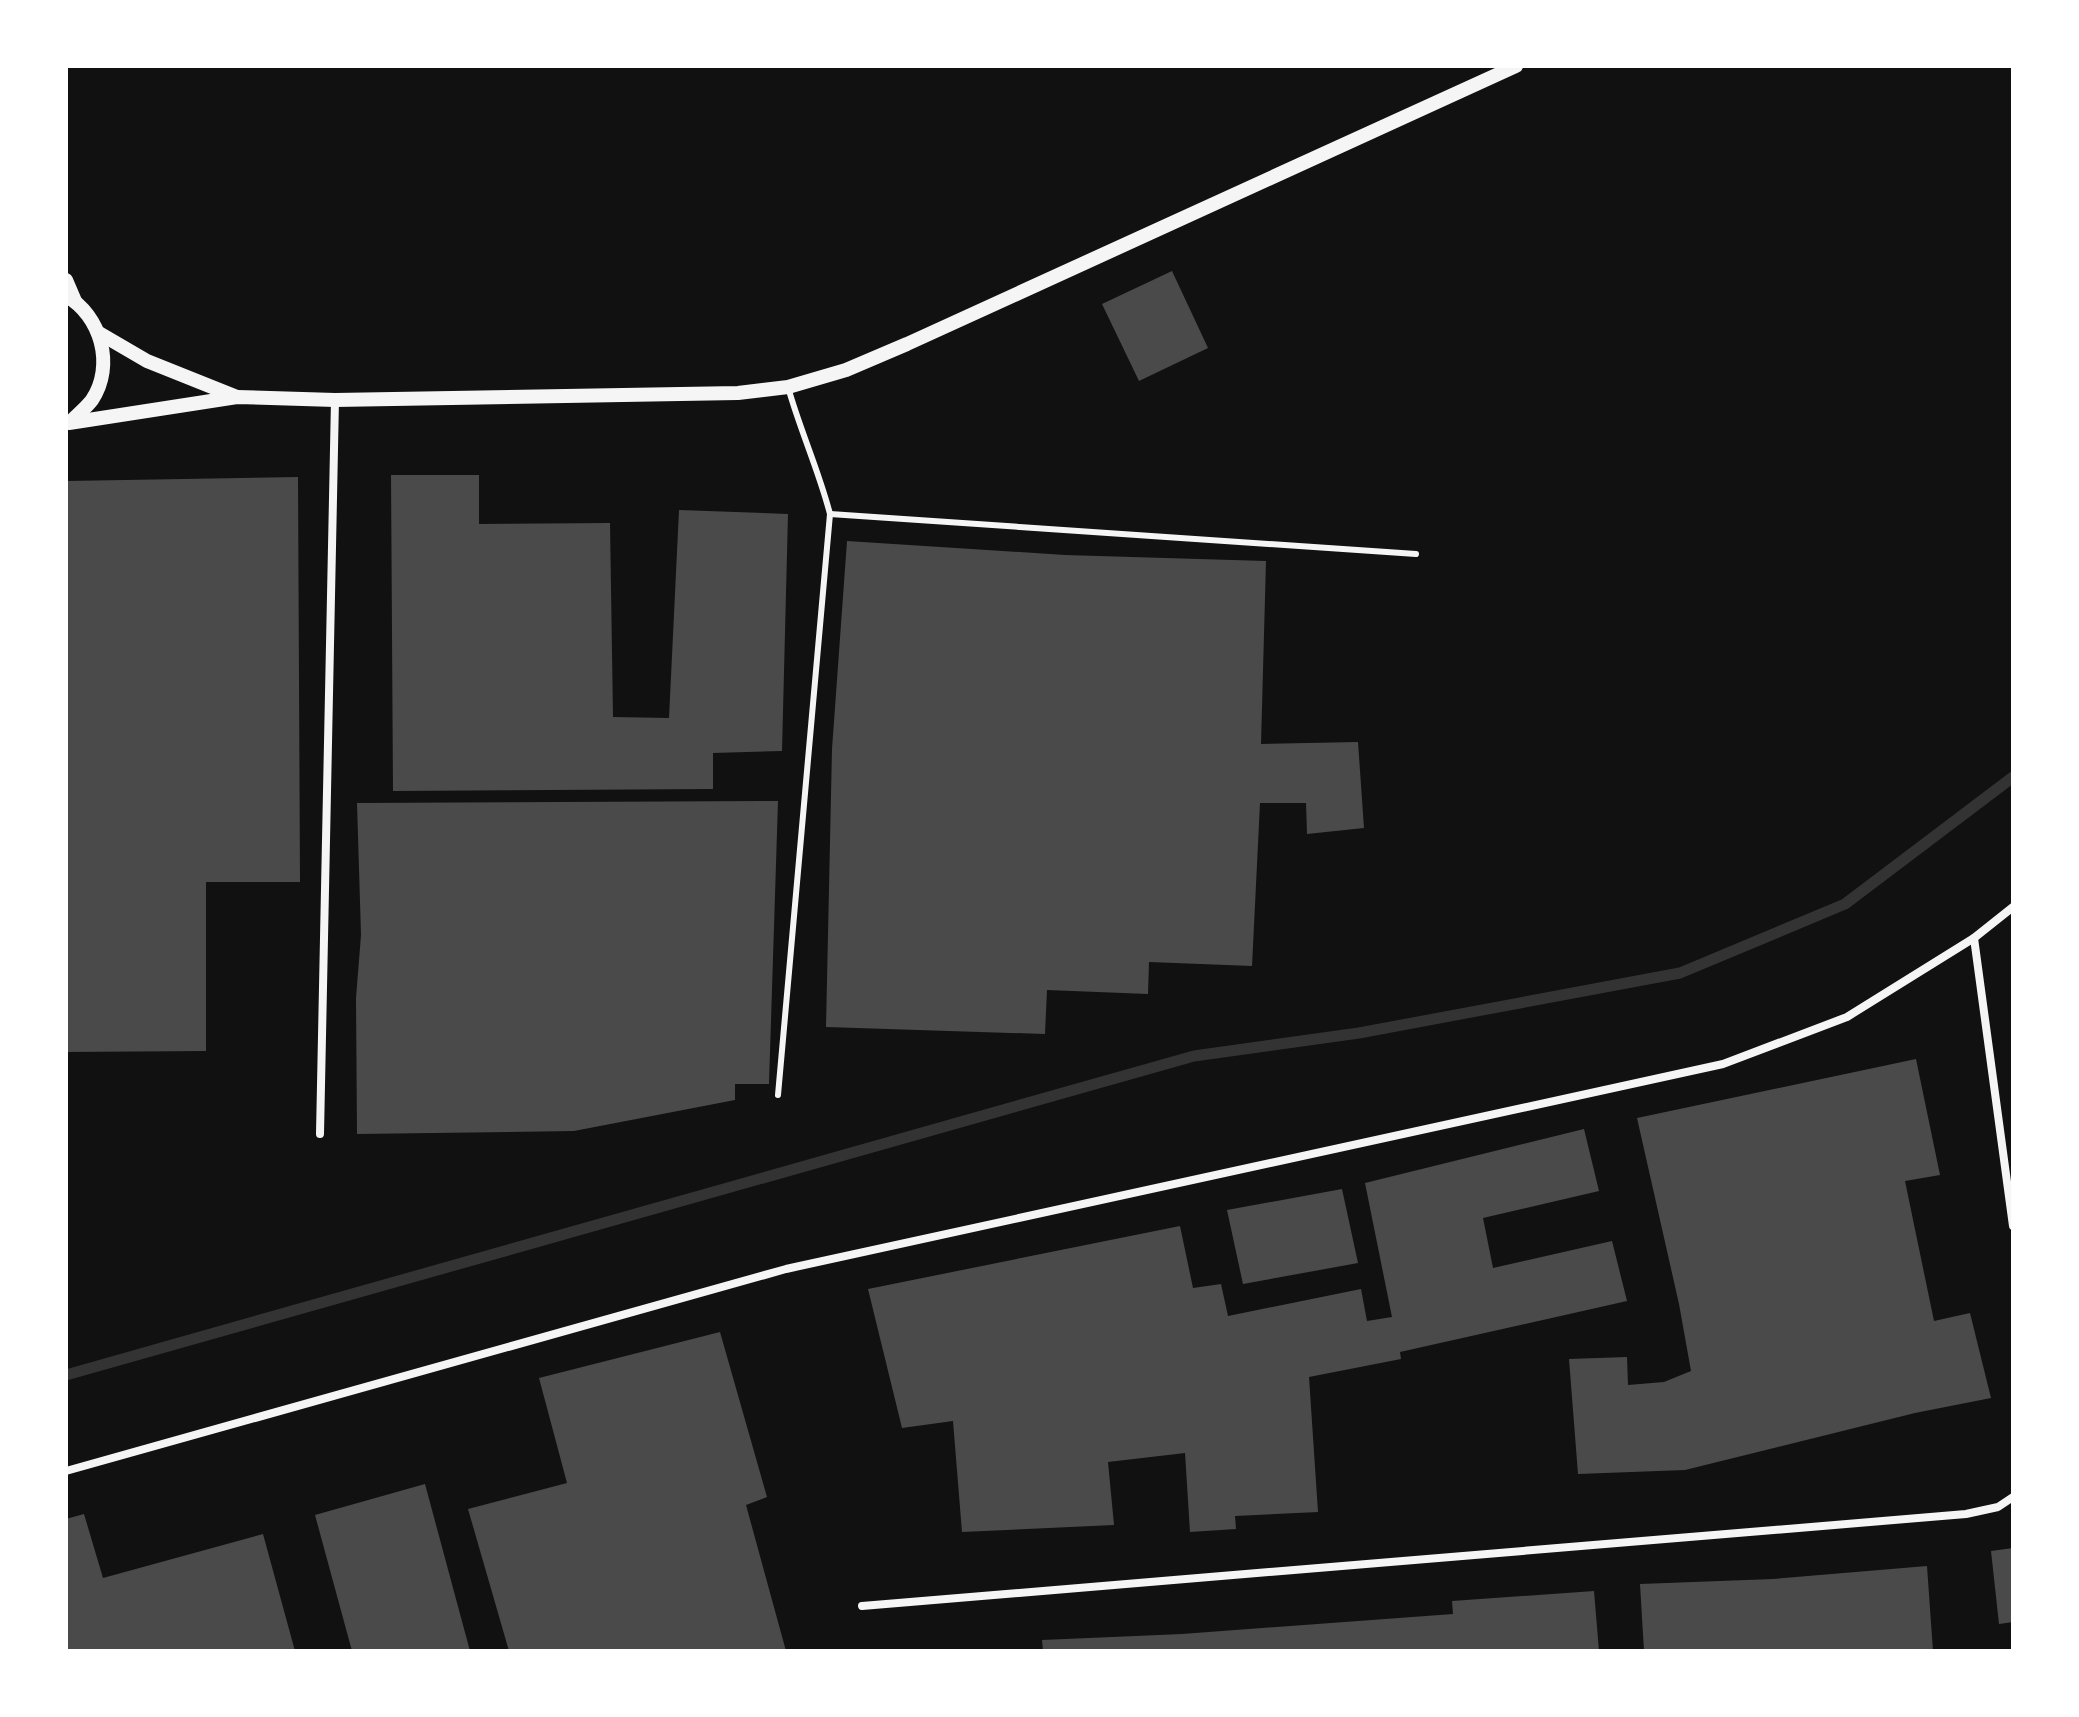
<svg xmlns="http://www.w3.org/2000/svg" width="2079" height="1717" viewBox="0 0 2079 1717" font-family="Barlow,sans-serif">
	<rect width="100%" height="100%" fill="#111"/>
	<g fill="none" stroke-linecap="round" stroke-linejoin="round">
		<polyline stroke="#333" stroke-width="11" points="66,1375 1194,1056 1359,1033 1680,973 1845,904 2013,777"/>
	</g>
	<g fill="#4a4a4a">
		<polygon points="1172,271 1208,348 1139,381 1102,304"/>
		<polygon points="391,475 479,475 479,524 610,523 613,717 669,718 679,510 788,514 782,751 713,753 713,789 393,791"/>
		<polygon points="298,477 300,882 206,882 206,1051 66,1052 66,481"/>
		<polygon points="847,541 1065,555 1266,561 1261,744 1358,742 1364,828 1307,834 1306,803 1260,803 1252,966 1149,962 1148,994 1047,990 1045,1034 826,1027 832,749"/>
		<polygon points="778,801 769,1084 735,1084 735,1100 574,1131 357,1134 356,998 361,935 357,803"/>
		<polygon points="1916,1059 1940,1175 1905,1181 1934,1321 1970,1313 1991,1398 1915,1413 1685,1470 1578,1474 1569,1359 1627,1357 1628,1385 1664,1382 1691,1371 1679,1304 1637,1118"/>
		<polygon points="1584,1129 1599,1191 1483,1218 1493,1268 1612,1241 1627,1301 1400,1352 1401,1359 1309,1377 1318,1512 1235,1516 1236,1529 1190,1532 1185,1453 1108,1462 1114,1525 962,1532 953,1421 902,1428 868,1289 1180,1226 1193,1288 1221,1284 1228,1316 1361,1289 1367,1321 1392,1317 1365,1183"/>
		<polygon points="1342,1189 1358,1263 1243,1284 1227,1210"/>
		<polygon points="720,1332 767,1497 746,1505 786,1651 509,1651 468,1509 567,1483 539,1378"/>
		<polygon points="425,1484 470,1651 352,1651 315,1515"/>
		<polygon points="84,1514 103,1578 263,1534 295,1651 66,1651 66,1519"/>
		<polygon points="2013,1548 2013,1622 1999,1624 1991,1551"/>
		<polygon points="1927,1566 1933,1651 1644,1651 1640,1584 1773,1579"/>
		<polygon points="1594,1591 1599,1651 1043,1651 1042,1640 1182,1634 1453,1614 1452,1601"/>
	</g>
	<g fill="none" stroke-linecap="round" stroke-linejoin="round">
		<g stroke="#f5f5f5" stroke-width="6">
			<polyline points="830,514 1416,554"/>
			<path d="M778 1095 830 514C819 471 800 430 788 387"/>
		</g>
		<g stroke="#f5f5f5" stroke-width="8">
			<polyline points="1974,938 2013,1226"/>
			<polyline points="320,1134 335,400"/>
			<polyline points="66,1471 786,1269 1723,1064 1847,1017 1974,938 2013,907"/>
			<polyline points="862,1606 1966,1514 1998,1507 2013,1497"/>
		</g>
		<g stroke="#f5f5f5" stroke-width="14">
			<polyline points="66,280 75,301"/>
			<path d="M66 296C101 315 115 366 92 400 86 408 77 415 70 422"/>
			<polyline points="99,333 147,361 237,397"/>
			<polyline points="69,423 237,397 335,400 738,393 788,387 846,370 907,344 1516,66"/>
		</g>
	</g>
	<rect width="2079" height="1717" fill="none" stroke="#ffffff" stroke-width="136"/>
</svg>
